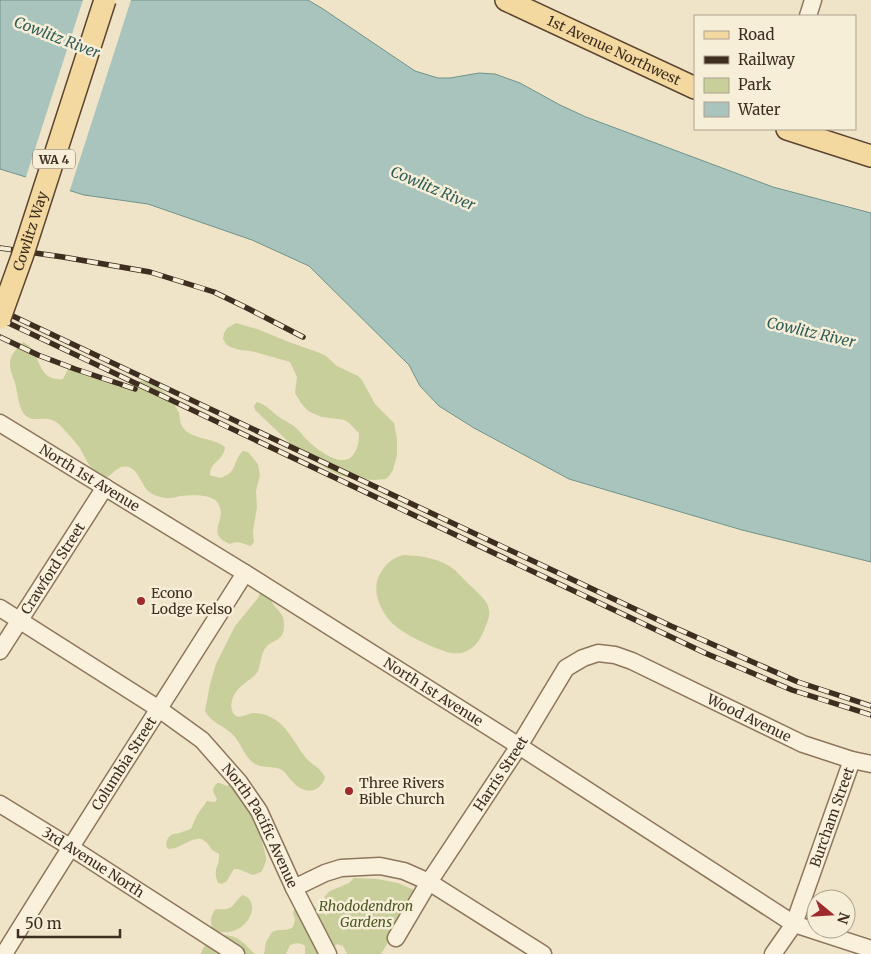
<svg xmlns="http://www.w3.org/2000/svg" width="871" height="954" viewBox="0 0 871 954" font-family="Merriweather,serif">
	<rect width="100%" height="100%" fill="#f0e4c8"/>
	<g fill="#c9cf9b">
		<path d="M236 323 257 329 289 342 320 353 326 356 337 366 358 376 362 380 375 404 394 423 397 439V455L393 470 390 475 386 479 375 480 354 479 339 475 329 470 296 449 255 410 254 406 257 402C267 405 272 412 279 417 285 421 291 423 296 428 300 431 303 436 306 439 315 448 342 470 353 455 358 448 359 442 359 433L349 423 345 420 322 417 312 413 307 410 301 403 295 393 297 377 290 362 251 351 240 350 230 347 226 344 223 339 224 333 227 328Z"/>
		<path d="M23 342C42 350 35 382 63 379L68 369 72 366 90 374 105 379 119 387C127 386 133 382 141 381 156 380 174 400 179 413 180 419 180 426 186 431 197 440 214 438 225 447 224 461 210 461 210 475L220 478C239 472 232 461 243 451L248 452 258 464 260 475 256 491 257 507 253 531 254 542 251 546C242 544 239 540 230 544 203 533 230 520 217 502 211 494 190 495 181 496 176 497 170 499 165 498 159 497 153 495 148 491 140 483 137 463 121 467 116 469 111 475 106 478 91 474 86 458 79 447 74 440 67 433 61 426 47 412 36 424 26 416 18 409 18 393 15 383 13 377 10 371 10 365 9 355 17 349 23 342Z"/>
		<path d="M404 555C422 556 440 558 455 570 461 576 467 583 474 589 480 595 488 601 489 610 490 615 488 621 486 625 480 643 469 658 447 652 431 647 405 635 393 624 380 611 370 589 381 572 387 563 393 557 404 555Z"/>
		<path d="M264 583C266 587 269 592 271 596 272 600 271 600 273 604 279 612 285 614 284 627 283 641 275 639 267 646 261 652 261 663 258 671 254 678 249 679 244 684 236 689 229 701 232 710 236 723 247 713 254 713 258 713 262 714 266 715 271 717 278 721 282 725 292 735 298 749 307 759 314 766 322 769 325 778 318 795 303 794 292 781 288 778 286 772 282 770 273 765 263 769 255 764 245 758 242 745 234 736 225 726 211 723 205 711L210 684 216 664 235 626 258 598Z"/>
		<path d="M234 782 245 807 257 821 266 857V861L263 869 261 872 253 875 238 869H234L226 882 222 884 218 883C212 868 220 867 219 854L212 850 208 844 202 839C190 837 181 849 168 849 165 845 166 839 171 835 174 833 176 834 179 833 183 832 187 830 191 829L197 815 207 801 215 802 217 799C213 793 211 789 217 783H220L227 786Z"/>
		<path d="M354 878 377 879 398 883 419 892 381 954H347L343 946 337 944 334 947 332 954H305V946C300 942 296 943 290 945L286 954H264L266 942 272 932C279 928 287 932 293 927L295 920 293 912C297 905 304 906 312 905L327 916 323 903 325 896 330 891 349 883Z"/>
		<path d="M243 895C265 903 244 942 213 930 210 923 210 915 216 909 220 909 226 910 230 908 235 905 237 898 243 895Z"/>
		<path d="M224 935C240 936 244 944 255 954H201C204 942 212 938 224 935Z"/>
	</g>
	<polygon fill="#a9c4bc" stroke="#6f938a" points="0,0 308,0 323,9 415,71 438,78 450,78 479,73 495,74 520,83 560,105 586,117 773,187 871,213 871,562 742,530 569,479 474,428 439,406 420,386 409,365 309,266 252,240 148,204 84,195 0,169"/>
	<polygon fill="#f0e4c8" points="83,0 131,0 69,193 25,180"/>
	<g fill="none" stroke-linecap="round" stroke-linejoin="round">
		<defs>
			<g id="minor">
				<polyline points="808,16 813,0"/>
				<path id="s1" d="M0 423 245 573 519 746 794 924 871 949"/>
				<path id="s2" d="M0 608 159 709 202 740 239 782 259 811 294 888 328 954"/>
				<path id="s3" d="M0 651 105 487"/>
				<path id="s4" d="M0 804 70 847 236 954"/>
				<polyline points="294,888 325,873 341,868 380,866 404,871 429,882 543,954"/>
				<path id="s5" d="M396 938 429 882 519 746 566 668 583 658 598 653 615 655 632 661 803 744 852 760 871 764"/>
				<path id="s6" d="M4 954C83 826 165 700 245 573"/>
				<path id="s7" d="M773 954 794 924 852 760"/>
			</g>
			<g id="major">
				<path id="s8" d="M506 0 695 88"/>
				<polyline points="787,129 871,156"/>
			</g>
		</defs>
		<use href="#minor" stroke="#8d765c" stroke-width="19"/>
		<use href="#major" stroke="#5b4430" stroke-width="24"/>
		<use href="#minor" stroke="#faf1dc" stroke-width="16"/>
		<use href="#major" stroke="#f3d9a0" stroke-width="21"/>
		<defs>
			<g id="rail">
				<polyline points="0,248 63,257 150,272 214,292 247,308 303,337"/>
				<polyline points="0,310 671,626 798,682 871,706"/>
				<polyline points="0,319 705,653 792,690 871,715"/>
				<polyline points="0,337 38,355 75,369 135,389"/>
			</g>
		</defs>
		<use href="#rail" stroke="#3d2e20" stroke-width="5.5"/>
		<use href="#rail" stroke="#f7eed8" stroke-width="4" stroke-dasharray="11" stroke-linecap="butt"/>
		<defs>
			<g id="major-bridge">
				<path id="s9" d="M0 318 22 257 105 0"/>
			</g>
		</defs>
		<use href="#major-bridge" stroke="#5b4430" stroke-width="24" stroke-linecap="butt"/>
		<use href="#major-bridge" stroke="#f3d9a0" stroke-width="21"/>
	</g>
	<g fill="#9e2a2b" stroke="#f7eed8" stroke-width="2">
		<circle cx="141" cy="601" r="5"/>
		<circle cx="349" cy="791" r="5"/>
	</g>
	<g text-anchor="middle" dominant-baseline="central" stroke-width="5" stroke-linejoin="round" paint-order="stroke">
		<rect fill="#f7eed8" stroke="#756857" stroke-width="1" x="33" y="149.5" width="42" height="19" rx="4"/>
		<g font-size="12" font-weight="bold" fill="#3d2e20">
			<text x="54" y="159">WA 4</text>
		</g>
		<g font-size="14" fill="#3d2e20" stroke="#f7eed8">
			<text stroke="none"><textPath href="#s8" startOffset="119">1st Avenue Northwest</textPath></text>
			<text stroke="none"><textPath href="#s9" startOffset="92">Cowlitz Way</textPath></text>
			<text stroke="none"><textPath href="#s1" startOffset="105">North 1st Avenue</textPath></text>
			<text stroke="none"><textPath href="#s3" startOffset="98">Crawford Street</textPath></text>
			<text stroke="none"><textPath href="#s1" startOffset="510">North 1st Avenue</textPath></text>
			<text stroke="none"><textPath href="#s5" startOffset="520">Wood Avenue</textPath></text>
			<text stroke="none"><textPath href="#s6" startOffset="225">Columbia Street</textPath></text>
			<text stroke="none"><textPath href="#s5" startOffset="195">Harris Street</textPath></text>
			<text stroke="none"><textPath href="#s7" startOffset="150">Burcham Street</textPath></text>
			<text stroke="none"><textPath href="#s2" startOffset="346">North Pacific Avenue</textPath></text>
			<text stroke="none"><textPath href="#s4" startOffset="110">3rd Avenue North</textPath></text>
		</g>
		<g font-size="14" fill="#3d2e20" stroke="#f7eed8" text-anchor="start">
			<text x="151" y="593">Econo<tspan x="151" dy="16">Lodge Kelso</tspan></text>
			<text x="359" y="783">Three Rivers<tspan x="359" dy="16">Bible Church</tspan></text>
		</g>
		<g font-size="14" font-style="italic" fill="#4d5a26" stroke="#f7eed8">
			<text x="366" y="906">Rhododendron<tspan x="366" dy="16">Gardens</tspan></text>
		</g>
		<g font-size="15" font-style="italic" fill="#2f5d5a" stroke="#f7eed8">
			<text transform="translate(57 37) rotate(21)">Cowlitz River</text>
			<text transform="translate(433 188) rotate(23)">Cowlitz River</text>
			<text transform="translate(811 332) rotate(13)">Cowlitz River</text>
		</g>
	</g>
	<rect x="694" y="15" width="162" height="115" fill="#f7eed8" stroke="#ada18e"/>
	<rect x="704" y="31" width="25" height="8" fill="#f3d9a0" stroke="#ada18e"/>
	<text x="738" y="40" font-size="15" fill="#3d2e20">Road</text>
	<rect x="704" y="56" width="25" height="8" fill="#3d2e20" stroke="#ada18e"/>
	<text x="738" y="65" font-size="15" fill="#3d2e20">Railway</text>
	<rect x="704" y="78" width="25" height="15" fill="#c9cf9b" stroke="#ada18e"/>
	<text x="738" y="90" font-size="15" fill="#3d2e20">Park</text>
	<rect x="704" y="102" width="25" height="15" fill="#a9c4bc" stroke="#ada18e"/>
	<text x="738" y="115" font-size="15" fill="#3d2e20">Water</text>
	<g transform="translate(831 914) rotate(108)"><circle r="24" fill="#f7eed8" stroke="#ada18e"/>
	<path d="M0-4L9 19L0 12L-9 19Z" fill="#9e2a2b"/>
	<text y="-8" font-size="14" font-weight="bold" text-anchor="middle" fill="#3d2e20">N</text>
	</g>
	<path d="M18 929v8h102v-8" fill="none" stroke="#3d2e20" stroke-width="2.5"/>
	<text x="25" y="929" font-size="15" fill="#3d2e20" stroke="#f7eed8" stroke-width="4" paint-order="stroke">50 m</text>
</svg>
